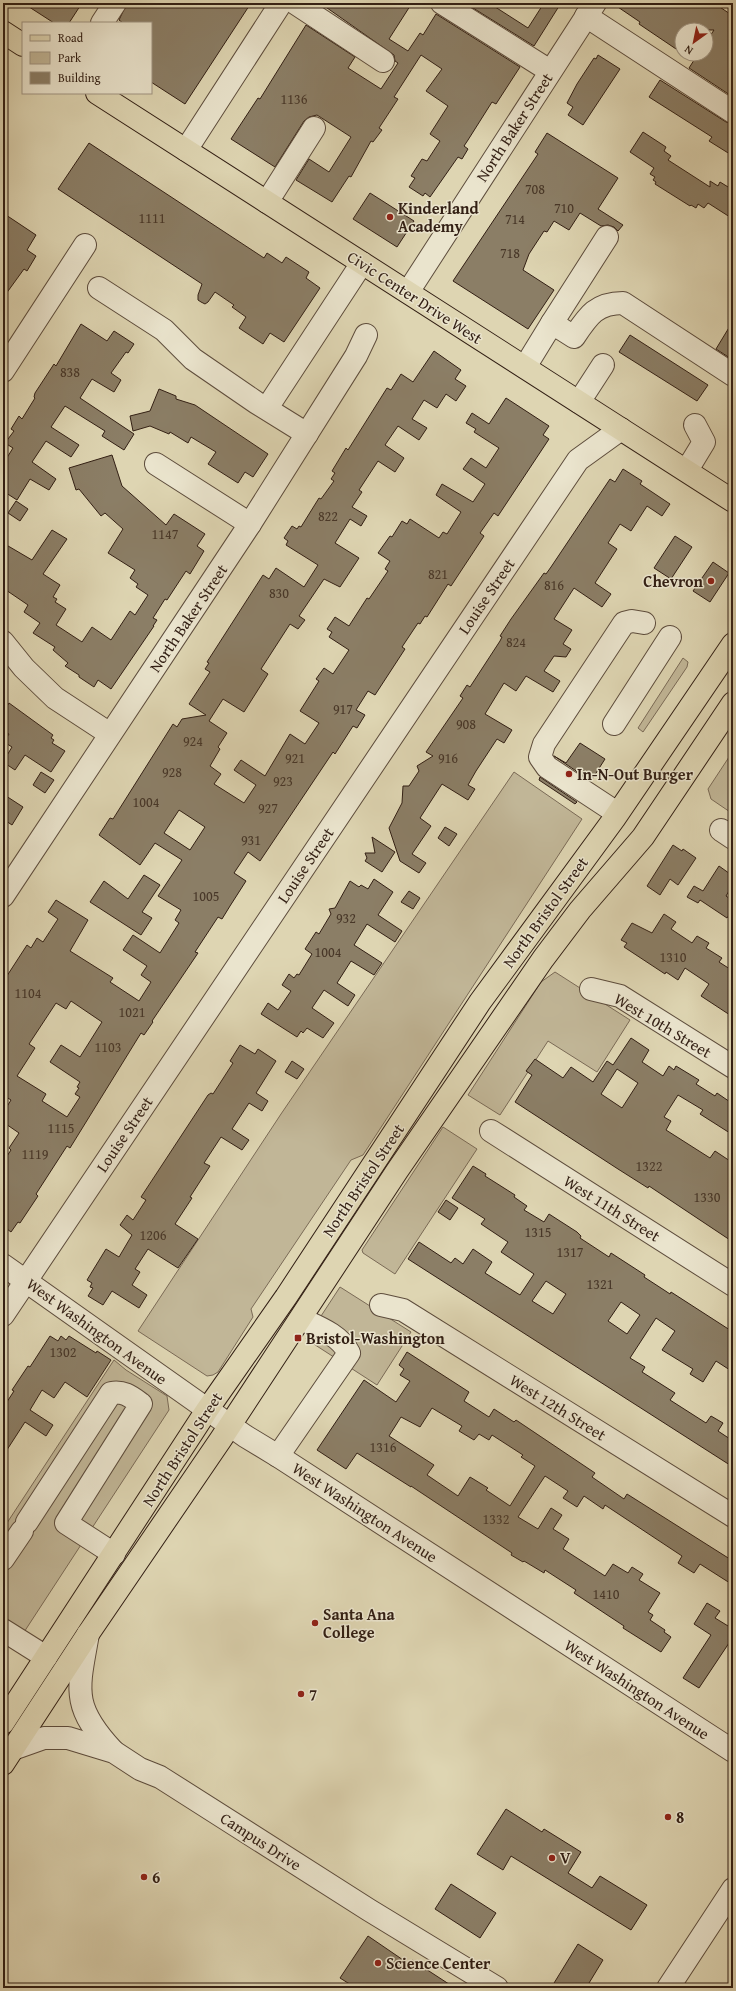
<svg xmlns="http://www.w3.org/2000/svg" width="736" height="1991" viewBox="0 0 736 1991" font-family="'Gentium Book Plus',serif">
	<rect width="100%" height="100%" fill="#ded5b2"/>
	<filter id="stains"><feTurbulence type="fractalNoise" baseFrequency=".005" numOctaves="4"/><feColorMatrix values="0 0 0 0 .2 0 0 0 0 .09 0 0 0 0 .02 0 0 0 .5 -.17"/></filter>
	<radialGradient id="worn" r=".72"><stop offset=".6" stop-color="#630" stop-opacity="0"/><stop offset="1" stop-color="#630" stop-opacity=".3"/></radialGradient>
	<g fill="#c1b697" stroke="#7a6a56">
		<polygon points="683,658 688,662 687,667 643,732 638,728"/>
		<polygon points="733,751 733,814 711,799 708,789"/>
		<polygon points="514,772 582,819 363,1155 351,1160 251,1309 253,1317 218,1372 213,1375 207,1376 138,1331 281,1114"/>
		<polygon points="555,972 630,1020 597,1072 548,1041 500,1115 468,1095 541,982"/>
		<polygon points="443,1127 477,1149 395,1274 363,1253 362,1250"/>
		<polygon points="340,1287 411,1332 377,1385 306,1339"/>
		<polygon points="114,1360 126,1370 167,1396 169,1410 13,1649 3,1642 3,1529"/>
	</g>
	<g fill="#8b7e66" stroke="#321f14" fill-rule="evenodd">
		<polygon points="23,3 82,3 69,23 54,23"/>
		<polygon points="127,3 251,3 185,104 151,82 151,23 123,23 119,20"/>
		<polygon points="320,3 412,3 389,39 408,51 420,33 423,35 436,14 520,67 496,104 492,102 468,140 464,146 468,149 462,159 458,157 430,197 425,193 423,196 409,187 415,178 411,176 422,159 427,161 440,141 430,134 448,106 426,91 442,69 421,55 394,97 398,99 379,128 382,130 373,142 371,141 351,177 349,176 332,202 296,180 309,159 329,172 351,137 317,115 309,117 304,121 275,167 231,139 258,98 260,99 306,25 355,57 348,68 381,89 398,63 395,61 394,55"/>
		<polygon points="465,3 489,3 528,28 544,3 561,3 534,46"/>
		<polygon points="612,3 714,3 733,16 733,97 689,68 698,54 706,54 706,42 714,30 682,30 682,53 639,24 640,22"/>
		<polygon points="598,55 620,69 583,125 568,115 573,107 567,103 577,84 594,58 596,59"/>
		<polygon points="660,80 726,122 733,124 733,156 709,141 712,137 649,97"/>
		<polygon points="643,132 666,147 664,151 671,156 668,160 710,187 710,181 718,186 720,182 733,190 733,219 708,203 704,208 698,204 696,208 691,205 690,206 655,184 656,182 653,180 655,177 650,174 654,168 630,152"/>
		<polygon points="547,133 618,178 598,209 623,225 618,231 614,227 608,225 601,226 580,213 569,230 554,221 547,232 544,231 529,254 523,270 554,290 528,329 453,281 538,154 535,152"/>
		<polygon points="89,143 264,258 267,253 282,263 286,257 309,272 306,278 320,288 284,342 270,333 263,344 239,328 246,317 232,307 234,305 215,292 208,302 205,304 201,302 198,300 198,295 202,284 58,189"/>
		<polygon points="370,193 414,221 397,247 353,219"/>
		<polygon points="3,213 36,235 27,250 36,256 27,271 24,269 3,298"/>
		<polygon points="733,321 733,360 716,349"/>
		<polygon points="81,324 107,341 114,331 134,344 128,353 126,352 111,373 121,380 114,392 92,379 80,398 134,434 124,450 102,436 105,431 65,406 51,427 79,445 71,457 46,441 32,462 56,479 49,490 30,479 17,500 3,491 3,464 13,448 5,443 14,431 11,429 19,416 22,419 35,398 34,397 35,393 54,364 56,366"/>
		<polygon points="630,335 708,385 697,401 619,352"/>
		<path d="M434 351 461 370 455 379 466 386 456 401 446 394 437 408 424 400 412 419 427 428 419 440 398 426 385 445 404 458 395 472 378 461 359 490 362 492 352 507 367 516 361 526 350 519 335 543 359 558 340 587 324 579 299 616 305 620 298 629 290 624 261 669 268 674 244 712 223 699 209 721 227 733 218 747 220 749 210 766 221 774 214 784 244 803 256 785 234 770 241 760 265 776 290 734 305 744 319 723 300 711 319 681 316 679 324 668 333 674 349 650 329 637 332 632 327 629 335 617 349 626 367 598 369 599 388 571 385 569 390 561 378 553 390 536 392 537 402 521 407 524 410 519 439 538 443 532 447 534 461 512 436 495 442 484 473 502 485 484 463 469 471 458 486 468 499 448 474 432 476 429 466 423 472 413 489 424 506 398 549 426 543 435 549 439 498 516 494 513 480 533 484 536 451 586 448 584 427 617 425 616 420 624 418 623 402 647 405 649 375 695 368 691 356 710 365 715 357 728 353 726 335 754 333 752 260 861 248 852 234 873 246 881 230 906 222 919 218 917 195 952 198 953 152 1021 153 1022 144 1035 141 1033 70 1148 67 1146 36 1194 38 1196 20 1223 18 1222 11 1232 3 1226V1162L11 1150 9 1148 19 1133 3 1122V1113L11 1100 3 1095V982L27 945 31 948 37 938 43 942 58 919 48 912 56 900 88 920 70 951 113 978 110 982 139 1001 151 982 141 975 147 966 123 950 133 935 160 953 179 923 175 920 181 910 158 896 182 860 155 843 140 865 99 835 110 818 113 819 173 724 177 727 182 719 206 715 189 704 210 672 205 669 209 663 207 662 263 575 269 579 276 568 304 587 318 565 286 545 288 541 284 538 292 526 297 529 299 526 301 527 319 498 321 499 334 481 331 479 335 473 332 471 346 448 348 450 387 388 391 390 401 374 413 382ZM179 810 205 827 190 850 164 833ZM71 1001 102 1022 80 1057 61 1045 50 1062 80 1082 77 1087 79 1088 75 1094 80 1097 67 1117 42 1101 46 1094 17 1076 35 1048 29 1044 56 1003 66 1009Z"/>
		<polygon points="159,389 176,396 176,399 195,405 268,454 253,477 245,472 238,483 208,464 216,452 191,437 188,443 170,432 169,434 150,426 133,431 130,416 150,411"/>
		<polygon points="112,455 122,486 166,525 174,514 205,534 197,546 204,551 190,574 186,571 167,600 165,599 153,618 157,620 153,626 154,626 111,689 98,680 94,687 79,677 79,675 65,666 68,663 53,650 55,647 33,633 40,623 24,612 28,605 3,588 3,543 32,560 52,530 67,539 43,574 60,585 53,597 57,599 55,602 66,609 56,625 82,642 92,627 111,640 130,611 135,615 148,595 136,587 138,584 130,578 135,570 108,553 123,529 105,513 101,516 79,489 76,490 69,468"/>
		<polygon points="623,469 642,481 640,484 670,504 662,516 647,506 631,531 620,524 608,543 617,549 595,583 611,594 602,607 574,588 554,619 572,630 563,644 571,649 566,657 554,656 544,671 560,681 553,692 526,676 516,691 504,683 485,714 512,730 504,743 497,739 476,771 468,785 475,789 468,800 442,784 420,818 431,826 412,854 426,863 419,873 400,861 389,828 402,803 403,786 409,786 419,771 417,766 433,756 426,752 463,698 460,696 467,685 470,687 500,641 502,637 500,636 511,619 544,573 546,574 551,567 610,479 615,482"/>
		<polygon points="16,501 28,509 20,521 8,513"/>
		<polygon points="675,536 692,547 671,579 654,568"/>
		<polygon points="713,562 729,573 710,602 693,591"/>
		<polygon points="9,703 53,735 51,738 54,740 52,743 65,751 51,772 25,755 15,770 3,762 12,747 4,742 9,734 3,731 3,713"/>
		<polygon points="580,743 605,759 591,781 554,756 566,763"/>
		<polygon points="41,772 54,780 45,793 33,785"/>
		<polygon points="540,777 577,802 575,804 539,780"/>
		<polygon points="3,794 23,807 12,825 3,819"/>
		<polygon points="445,827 457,834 449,846 438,838"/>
		<polygon points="372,837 395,852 382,872 365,861 367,858 365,853 375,853"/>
		<polygon points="673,845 682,851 683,849 696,858 678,885 670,879 660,895 647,886"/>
		<polygon points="719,866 733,876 733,884 726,896 733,901 733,909 727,918 700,900 698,903 687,897 694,886 703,891"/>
		<polygon points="144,875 160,885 142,912 152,918 141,935 90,902 104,881 128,899"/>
		<polygon points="374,879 393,892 378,915 402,931 395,942 367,924 354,945 382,963 374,975 351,961 337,983 355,995 348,1006 324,990 312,1008 334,1023 323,1038 307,1028 303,1033 301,1031 297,1037 261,1014 268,1003 278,1010 291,991 282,985 289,974 294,978 297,974 299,975 312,954 305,949 316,932 319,934 331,914 329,909 335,908 350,881 359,887 361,885 368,889"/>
		<polygon points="409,891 420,898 413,909 401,902"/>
		<polygon points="664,914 676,922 671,929 692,943 697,936 709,943 706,948 722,958 719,962 733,971 733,1017 701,996 709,984 685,968 678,980 666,972 665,974 624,947 627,943 621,940 632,923 652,933"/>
		<path d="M631 1038 649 1050 642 1062 663 1076 669 1066 674 1070 676 1066 699 1080 696 1084 715 1096 717 1093 733 1104V1135L700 1114 703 1110 678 1095 664 1117 671 1121 666 1130 710 1158 715 1151 733 1163V1242L649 1186 648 1188 618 1169 515 1102 532 1075 526 1071 535 1059 563 1078 571 1067 593 1082 607 1061 613 1065ZM617 1069 638 1083 622 1108 601 1094Z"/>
		<polygon points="240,1045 255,1054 258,1049 276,1061 256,1093 268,1101 262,1111 249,1103 232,1129 249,1140 242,1150 221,1137 204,1163 210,1166 190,1197 192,1198 175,1224 198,1239 178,1268 148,1249 135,1269 140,1272 132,1285 147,1295 139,1308 112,1291 103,1305 88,1296 93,1288 90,1287 92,1283 87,1280 106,1249 119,1257 132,1235 120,1225 127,1215 133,1220 146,1200 141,1197 208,1095 211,1093 213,1094 233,1063 230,1061"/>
		<polygon points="292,1061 304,1069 297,1079 285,1072"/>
		<path d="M473 1166 486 1174 485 1176 515 1195 514 1197 527 1206 524 1210 544 1222 549 1214 577 1232 581 1236 580 1238 609 1257 611 1253 645 1275 644 1277 664 1290 670 1294 671 1292 733 1332V1372L716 1361 703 1382 690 1374 693 1369 662 1350 675 1331 656 1318 630 1358 645 1367 642 1372 675 1393 670 1400 706 1423 711 1416 723 1423 718 1431 733 1441V1467L408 1259 419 1242 451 1263 455 1258 463 1264 473 1249 492 1262 485 1273 520 1295 534 1274 501 1252 508 1242 481 1224 485 1219 452 1198ZM546 1281 566 1294 553 1314 532 1301ZM621 1302 640 1315 627 1334 608 1321Z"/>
		<polygon points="446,1200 458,1208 450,1220 438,1212"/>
		<polygon points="50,1336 58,1341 61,1336 66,1340 69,1336 96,1353 97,1351 111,1360 87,1397 65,1382 54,1398 42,1390 30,1410 53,1425 46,1436 25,1422 3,1456 3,1408 14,1391 12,1390 28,1366 30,1367"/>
		<path d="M407 1352 469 1392 464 1401 489 1417 494 1409 514 1422 516 1420 595 1473 592 1477 624 1499 627 1494 733 1561V1585L700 1564 694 1573 678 1563 682 1556 605 1505 603 1509 584 1496 577 1507 563 1498 568 1491 545 1476 518 1517 538 1529 551 1508 562 1515 553 1529 569 1539 563 1549 605 1576 613 1564 628 1573 632 1567 643 1574 639 1580 660 1593 648 1612 653 1615 650 1620 665 1630 664 1632 671 1637 661 1652 623 1628 624 1626 574 1593 576 1590 545 1570 544 1573 524 1561 523 1562 511 1555 512 1553 411 1486V1487L357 1453 346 1469 317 1450 364 1380 396 1402 410 1381 400 1375 404 1369 399 1365ZM432 1408 462 1426 459 1431 474 1440 479 1434 489 1440 492 1435 523 1455 521 1457 535 1466 510 1506 486 1490 488 1488 470 1477 458 1496 427 1475 434 1465 389 1436 401 1417 420 1427Z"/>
		<polygon points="707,1603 720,1611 715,1618 733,1629 733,1637 699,1688 683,1678 711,1635 694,1624"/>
		<polygon points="506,1809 542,1832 544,1829 581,1852 568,1873 592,1888 600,1876 647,1905 631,1930 511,1856 503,1870 477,1854"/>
		<polygon points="451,1884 496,1913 480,1938 435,1909"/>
		<polygon points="368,1936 409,1964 412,1960 455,1988 356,1988 340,1978"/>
		<polygon points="578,1944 603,1960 586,1988 551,1988"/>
	</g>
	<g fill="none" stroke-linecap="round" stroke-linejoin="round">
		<defs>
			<g id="minor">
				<polyline points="295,3 383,61"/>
				<polyline points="442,3 550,71"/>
				<polyline points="586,16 733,112"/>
				<polyline points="102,23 115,3"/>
				<polyline points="186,150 281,3"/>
				<polyline points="267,202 314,128"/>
				<polyline points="99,288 164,330 193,359 257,403 307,434"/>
				<polyline points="408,292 595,3"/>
				<polyline points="552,323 607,237"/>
				<path d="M525 367 552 323 574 337C588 316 596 303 623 303L733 375"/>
				<polyline points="3,371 85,245"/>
				<polyline points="579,402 603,365"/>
				<polyline points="267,408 362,263"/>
				<polyline points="156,464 250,524"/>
				<polyline points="687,470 704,442 695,425"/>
				<polyline points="3,642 24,668 55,698 110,734"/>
				<polyline points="614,724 670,637"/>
				<polyline points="617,813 547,767 540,757 544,744 624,623 632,621 644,623"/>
				<polyline points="721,830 733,838"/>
				<polyline points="3,896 250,524 356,356 366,335"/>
				<polyline points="591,989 620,996 733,1067"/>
				<polyline points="491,1131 733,1285"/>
				<polyline points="3,1265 245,1436 278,1456 733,1751"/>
				<polyline points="381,1305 403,1310 733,1516"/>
				<polyline points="3,1315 578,460 621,429"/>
				<path d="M278 1456 349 1353C340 1335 318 1327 301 1319"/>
				<path d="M27 1522 111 1393C124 1391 130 1396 141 1404L66 1523 114 1554"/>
				<polyline points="3,1559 22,1531"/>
				<polyline points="3,1630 46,1657"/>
				<path d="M88 1634C78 1690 71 1706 113 1751"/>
				<polyline points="13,1749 44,1738 68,1738 114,1752 140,1769 160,1777 369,1910 497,1988"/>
				<polyline points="668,1988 733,1889"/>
			</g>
			<g id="major">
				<polyline points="3,32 23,45"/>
				<polyline points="97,93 733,501"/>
				<polyline points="3,1723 207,1410 286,1297 480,1002 614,819 733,644"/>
				<polyline points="3,1764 88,1634 221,1439 397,1171 543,959 580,910 643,837 733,703"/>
			</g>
		</defs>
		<use href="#minor" stroke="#5d4c3c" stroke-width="24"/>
		<use href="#major" stroke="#321f14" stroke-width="24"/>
		<use href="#minor" stroke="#eae4cd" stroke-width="22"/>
		<use href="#major" stroke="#ded5b2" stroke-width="22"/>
	</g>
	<g fill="#8f2418" stroke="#eae4cd" stroke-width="1.5">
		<circle cx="390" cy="217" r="4"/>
		<circle cx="711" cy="581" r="4"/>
		<circle cx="569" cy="774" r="4"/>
		<rect x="294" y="1334" width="8" height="8" rx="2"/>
		<circle cx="315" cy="1623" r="4"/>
		<circle cx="301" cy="1694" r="4"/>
		<circle cx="668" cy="1817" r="4"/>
		<circle cx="552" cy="1858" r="4"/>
		<circle cx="144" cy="1877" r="4"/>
		<circle cx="378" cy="1963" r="4"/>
	</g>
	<g text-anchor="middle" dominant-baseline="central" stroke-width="3" stroke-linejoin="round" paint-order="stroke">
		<g font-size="14" fill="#483728">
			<text x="294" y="99">1136</text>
			<text x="535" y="189">708</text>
			<text x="564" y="208">710</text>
			<text x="152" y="218">1111</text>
			<text x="515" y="219">714</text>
			<text x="510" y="253">718</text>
			<text x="70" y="372">838</text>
			<text x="328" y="516">822</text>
			<text x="165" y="534">1147</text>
			<text x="438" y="574">821</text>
			<text x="554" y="585">816</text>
			<text x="279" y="593">830</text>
			<text x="516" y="642">824</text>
			<text x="343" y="709">917</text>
			<text x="466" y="724">908</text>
			<text x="193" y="741">924</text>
			<text x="295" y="758">921</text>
			<text x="448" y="758">916</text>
			<text x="172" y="772">928</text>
			<text x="283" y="781">923</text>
			<text x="146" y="802">1004</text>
			<text x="268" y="808">927</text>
			<text x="251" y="840">931</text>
			<text x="206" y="896">1005</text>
			<text x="346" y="918">932</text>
			<text x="328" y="952">1004</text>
			<text x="673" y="957">1310</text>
			<text x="28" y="993">1104</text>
			<text x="132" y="1012">1021</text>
			<text x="108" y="1047">1103</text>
			<text x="61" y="1128">1115</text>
			<text x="35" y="1154">1119</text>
			<text x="649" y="1166">1322</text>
			<text x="707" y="1197">1330</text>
			<text x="538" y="1232">1315</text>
			<text x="153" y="1235">1206</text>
			<text x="570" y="1252">1317</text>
			<text x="600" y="1284">1321</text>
			<text x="63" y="1352">1302</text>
			<text x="383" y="1447">1316</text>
			<text x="496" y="1519">1332</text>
			<text x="606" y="1594">1410</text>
		</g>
		<g font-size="16" fill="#321f14" stroke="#eae4cd">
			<text transform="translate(514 127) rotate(-57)">North Baker Street</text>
			<text transform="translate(415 297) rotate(33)">Civic Center Drive West</text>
			<text transform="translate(486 596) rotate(-56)">Louise Street</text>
			<text transform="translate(188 618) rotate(-56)">North Baker Street</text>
			<text transform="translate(305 865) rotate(-56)">Louise Street</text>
			<text transform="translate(545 912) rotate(-54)">North Bristol Street</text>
			<text transform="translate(663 1025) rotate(31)">West 10th Street</text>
			<text transform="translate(124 1134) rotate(-56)">Louise Street</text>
			<text transform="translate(363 1180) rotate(-56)">North Bristol Street</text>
			<text transform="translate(612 1208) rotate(32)">West 11th Street</text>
			<text transform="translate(97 1331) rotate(36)">West Washington Avenue</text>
			<text transform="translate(558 1407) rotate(32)">West 12th Street</text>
			<text transform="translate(182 1449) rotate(-57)">North Bristol Street</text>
			<text transform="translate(365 1512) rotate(33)">West Washington Avenue</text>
			<text transform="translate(637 1689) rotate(33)">West Washington Avenue</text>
			<text transform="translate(261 1841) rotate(33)">Campus Drive</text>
		</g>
		<g font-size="16" font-weight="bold" fill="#321f14" stroke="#eae4cd" text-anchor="start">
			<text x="398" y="208">Kinderland<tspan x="398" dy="18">Academy</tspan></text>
			<text x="703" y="581" text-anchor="end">Chevron</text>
			<text x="577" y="774">In-N-Out Burger</text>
			<text x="306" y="1338">Bristol-Washington</text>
			<text x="323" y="1614">Santa Ana<tspan x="323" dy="18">College</tspan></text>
			<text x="309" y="1694">7</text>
			<text x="676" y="1817">8</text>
			<text x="560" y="1858">V</text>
			<text x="152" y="1877">6</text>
			<text x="386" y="1963">Science Center</text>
		</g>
	</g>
	<rect width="736" height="1991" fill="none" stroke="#ded5b2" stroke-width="16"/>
	<rect x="4" y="4" width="728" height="1983" fill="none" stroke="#321f14" stroke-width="2"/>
	<rect x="8" y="8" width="720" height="1975" fill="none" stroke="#321f14"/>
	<rect x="22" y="22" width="130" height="72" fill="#eae4cd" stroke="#a09583"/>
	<rect x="30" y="35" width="20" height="6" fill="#ded5b2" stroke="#a09583"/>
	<text x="58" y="42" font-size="12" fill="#321f14">Road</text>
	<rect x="30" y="52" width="20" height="12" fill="#c1b697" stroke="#a09583"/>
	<text x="58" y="62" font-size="12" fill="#321f14">Park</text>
	<rect x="30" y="72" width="20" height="12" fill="#8b7e66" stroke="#a09583"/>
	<text x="58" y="82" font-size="12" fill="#321f14">Building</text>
	<g transform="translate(694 42) rotate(213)"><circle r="19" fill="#eae4cd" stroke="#a09583"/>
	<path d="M0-3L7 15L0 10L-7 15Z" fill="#8f2418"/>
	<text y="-6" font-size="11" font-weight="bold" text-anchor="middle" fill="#321f14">N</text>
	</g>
	<rect width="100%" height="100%" filter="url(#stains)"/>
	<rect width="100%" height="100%" fill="url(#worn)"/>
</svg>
